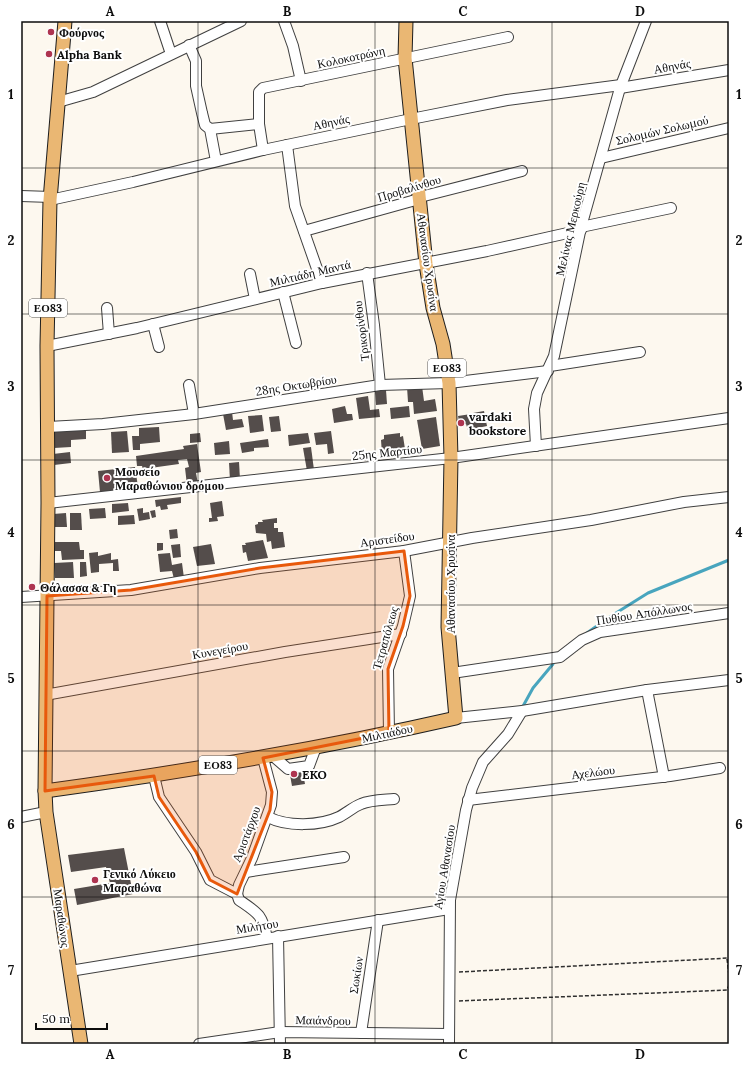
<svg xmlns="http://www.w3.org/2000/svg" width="750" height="1065" viewBox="0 0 750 1065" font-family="Lora,serif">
	<rect width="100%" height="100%" fill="#fdf8ef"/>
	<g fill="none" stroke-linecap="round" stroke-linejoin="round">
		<g stroke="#48a5be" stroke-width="3">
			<polyline points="587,633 608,618 648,593 729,560"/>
			<polyline points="522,708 533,688 553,664"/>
		</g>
	</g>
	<g fill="#544d4b">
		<polygon points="422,386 424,401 435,399 437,411 414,414 413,402 408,402 407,387"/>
		<polygon points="386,390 387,404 376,405 375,391"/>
		<polygon points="368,396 370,410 379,409 380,417 359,419 356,398"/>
		<polygon points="345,406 347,414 352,414 353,420 334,423 332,409"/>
		<polygon points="409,406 410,417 391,419 390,408"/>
		<polygon points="484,411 487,426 468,430 466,424 460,426 458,416 471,414 471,417 474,417 473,413"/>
		<polygon points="232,412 233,420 242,419 244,427 226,430 223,414"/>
		<polygon points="262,415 264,431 250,433 248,416"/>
		<polygon points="279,416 281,431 271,432 269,417"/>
		<polygon points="436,417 440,446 422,449 417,420"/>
		<polygon points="159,427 160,442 140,444 140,450 133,450 132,436 139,436 139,428"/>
		<polygon points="86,430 86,439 71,440 71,447 54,448 54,431"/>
		<polygon points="127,431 129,452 112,453 111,432"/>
		<polygon points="331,431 334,453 328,454 327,444 316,445 314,433"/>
		<polygon points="200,433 201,442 190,443 190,434"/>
		<polygon points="308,433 310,443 289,446 288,435"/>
		<polygon points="400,433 400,437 403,436 405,449 382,454 381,440 384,439 384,435"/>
		<polygon points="268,439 269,447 254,448 254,451 242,453 240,443"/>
		<polygon points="229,441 230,454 215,455 214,443"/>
		<polygon points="197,444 201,472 196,473 198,484 187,485 185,468 189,467 187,459 178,460 179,464 143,469 142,466 137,466 136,456 184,449 183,446"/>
		<polygon points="311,447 314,470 307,471 303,448"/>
		<polygon points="70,452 71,463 54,465 53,454"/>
		<polygon points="239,462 240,479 230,480 229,463"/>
		<polygon points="135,467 138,487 100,492 98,471"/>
		<polygon points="181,497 181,503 167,505 168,509 161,510 160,506 156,507 155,500"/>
		<polygon points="222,501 224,516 217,517 218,521 209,522 209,518 212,518 210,503"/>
		<polygon points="128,503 129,511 112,513 112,504"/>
		<polygon points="105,508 106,518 90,519 89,509"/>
		<polygon points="143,508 143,513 149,512 150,519 139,521 137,509"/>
		<polygon points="155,510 156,517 152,518 150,511"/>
		<polygon points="66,513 67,527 54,527 53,514"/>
		<polygon points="70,513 81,513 82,530 70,530"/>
		<polygon points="134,515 135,524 118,525 118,516"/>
		<polygon points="277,518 277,523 274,523 274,528 278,528 278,532 283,532 285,547 272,549 271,541 267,542 266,534 256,533 255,525 258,524 258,522 263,522 262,520"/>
		<polygon points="177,529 178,538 170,539 169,530"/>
		<polygon points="263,540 268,558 248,561 246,552 243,553 242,545 246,545 245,543"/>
		<polygon points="55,542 79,542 80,550 84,550 84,559 62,560 61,551 55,551"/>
		<polygon points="157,543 163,543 163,550 157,551"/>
		<polygon points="180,544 181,557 173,558 171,545"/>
		<polygon points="211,544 215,564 197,566 193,547"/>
		<polygon points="98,552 98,556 111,553 111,560 118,559 119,571 113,571 113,563 99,564 99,572 91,573 89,553"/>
		<polygon points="170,553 172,565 182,563 184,578 174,579 172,571 160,572 158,554"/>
		<polygon points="73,562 74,578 55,578 54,563"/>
		<polygon points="80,562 86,562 87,576 80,577"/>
		<polygon points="301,762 305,784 292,786 288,764"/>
		<polygon points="124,848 133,894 77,905 74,889 110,883 106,867 71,872 68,855"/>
	</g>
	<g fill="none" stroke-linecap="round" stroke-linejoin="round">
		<defs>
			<g id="minor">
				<polyline points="160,21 171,54"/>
				<polyline points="284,21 293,46 301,81"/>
				<polyline points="189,45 196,61 196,86 202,113 205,125 210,129 216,161"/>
				<polyline points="620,88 729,70"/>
				<polyline points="58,102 93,92 241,21"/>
				<polyline points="210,129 259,124"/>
				<polyline points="287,145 295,206 322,283"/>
				<polyline points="263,150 259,124 259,92 263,88 508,37"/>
				<polyline points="601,158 729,128"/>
				<polyline points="21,196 51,197"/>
				<polyline points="50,200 133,182 263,150 411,119 507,100 621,85"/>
				<polyline points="581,227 671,208"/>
				<polyline points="304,231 412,201 424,196 522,171"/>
				<polyline points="367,273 374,325 380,385"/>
				<polyline points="250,274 255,299"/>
				<polyline points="283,292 296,343"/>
				<polyline points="107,308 109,334"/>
				<polyline points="153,324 159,347"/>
				<polyline points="47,346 137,328 322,283 487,251 581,230"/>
				<polyline points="550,366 640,352"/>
				<polyline points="189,385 194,414"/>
				<polyline points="48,427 103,424 194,414 380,385 449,383 548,371"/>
				<polyline points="536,446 534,409 537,393 554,356 581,227 620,88 646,21"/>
				<polyline points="48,503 451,458 729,418"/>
				<polyline points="21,597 131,590 260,568 404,551 472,538 591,520 684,502 729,497"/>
				<polyline points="452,673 560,657 582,640 600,632 729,613"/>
				<polyline points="647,690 664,777"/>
				<polyline points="45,695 285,652 401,634"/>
				<polyline points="456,718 522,711 647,690 729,680"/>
				<polyline points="389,733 388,669 403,626 410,596 404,551"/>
				<polyline points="273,756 288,769 309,766 316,747"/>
				<path d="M154 776 159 797 196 852 210 880 237 894 239 900C258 913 262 914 267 938"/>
				<polyline points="468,800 670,776 720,768"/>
				<polyline points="21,817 46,812"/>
				<path d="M268 817C287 827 320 826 339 817 347 813 353 807 361 804 370 800 383 800 394 799"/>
				<polyline points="246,872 344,857"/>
				<polyline points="237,894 239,885 252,858 271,805 272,792 263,758"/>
				<polyline points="278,936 280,1044"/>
				<polyline points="70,971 449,909"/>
				<polyline points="361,1033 378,920"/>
				<polyline points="199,1044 280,1032 449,1034"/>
				<polyline points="449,1044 450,900 466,810 472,788 483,762 508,734 522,711"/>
			</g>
			<g id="major">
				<polyline points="65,21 50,200 47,346 48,503 45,791 46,812 81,1044"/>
				<path d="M45 791C183 772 320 749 456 718L448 627 451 458 449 383 443 344 433 308 426 264 405 58 406 21"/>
			</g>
		</defs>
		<use href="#minor" stroke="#404040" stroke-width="12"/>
		<use href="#major" stroke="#1e1e1e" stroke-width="15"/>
		<g stroke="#2f2f2f" stroke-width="1.5" stroke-dasharray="4 2" stroke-linecap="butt">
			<polyline points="727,959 729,975"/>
			<polyline points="459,972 729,958"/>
			<polyline points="459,1001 727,990 729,985"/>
		</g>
		<use href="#minor" stroke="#fff" stroke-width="10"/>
		<use href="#major" stroke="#eab773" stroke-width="13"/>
	</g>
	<path fill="#e8590c" fill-opacity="0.2" stroke="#e8590c" stroke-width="3" stroke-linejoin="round" d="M404 551 410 596 403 626 388 669 389 733 263 758 272 792 270 810 237 894 210 880 196 852 159 797 154 776 45 791 47 596 131 590 260 568Z"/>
	<path fill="none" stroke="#0d0d0d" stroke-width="1" stroke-opacity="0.55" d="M198 21V1044M375 21V1044M552 21V1044M21 168H729M21 314H729M21 460H729M21 605H729M21 751H729M21 897H729"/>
	<g fill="#ae3450" stroke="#fff" stroke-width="1.5">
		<circle cx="51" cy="32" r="4"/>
		<circle cx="49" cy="54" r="4"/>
		<circle cx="461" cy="423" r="4"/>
		<circle cx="107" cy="478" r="4"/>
		<circle cx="32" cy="587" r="4"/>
		<circle cx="294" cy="774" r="4"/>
		<circle cx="95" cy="880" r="4"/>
	</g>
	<g text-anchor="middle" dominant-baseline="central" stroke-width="4" stroke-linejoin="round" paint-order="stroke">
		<g fill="#fff" stroke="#565656" stroke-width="1">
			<rect x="29" y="299" width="38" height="18" rx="3"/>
			<rect x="428" y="359" width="38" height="18" rx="3"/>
			<rect x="199" y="756" width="38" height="18" rx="3"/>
		</g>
		<g font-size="11" font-weight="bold" fill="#0d0d0d">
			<text x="48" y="308">ΕΟ83</text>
			<text x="447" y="368">ΕΟ83</text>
			<text x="218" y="765">ΕΟ83</text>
		</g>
		<g font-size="12" font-weight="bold" fill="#0d0d0d" stroke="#fff" text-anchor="start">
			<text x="59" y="32">Φούρνος</text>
			<text x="57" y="54">Alpha Bank</text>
			<text x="469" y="416">vardaki<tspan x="469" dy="14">bookstore</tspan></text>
			<text x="115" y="471">Μουσείο<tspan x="115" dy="14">Μαραθώνιου δρόμου</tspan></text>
			<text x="40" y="587">Θάλασσα &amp; Γη</text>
			<text x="302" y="774">EKO</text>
			<text x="103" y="873">Γενικό Λύκειο<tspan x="103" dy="14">Μαραθώνα</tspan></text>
		</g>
		<g font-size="12" fill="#0d0d0d" stroke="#fff">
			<text transform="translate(351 57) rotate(-12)">Κολοκοτρώνη</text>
			<text transform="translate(672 66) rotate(-10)">Αθηνάς</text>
			<text transform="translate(331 122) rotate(-12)">Αθηνάς</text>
			<text transform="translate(662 130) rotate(-13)">Σολομών Σολωμού</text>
			<text transform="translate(409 188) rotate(-17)">Προβαλίνθου</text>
			<text transform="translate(570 229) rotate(-77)">Μελίνας Μερκούρη</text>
			<text transform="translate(428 262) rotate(82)">Αθανασίου Χρυσίνα</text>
			<text transform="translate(310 273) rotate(-13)">Μιλτιάδη Μαντά</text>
			<text transform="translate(361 331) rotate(-97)">Τρικορίνθου</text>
			<text transform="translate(296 385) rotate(-9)">28ης Οκτωβρίου</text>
			<text transform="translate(387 452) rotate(-6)">25ης Μαρτίου</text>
			<text transform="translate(387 539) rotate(-8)">Αριστείδου</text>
			<text transform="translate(450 584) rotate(-90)">Αθανασίου Χρυσίνα</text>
			<text transform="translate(644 613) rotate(-9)">Πυθίου Απόλλωνος</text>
			<text transform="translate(385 638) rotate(-74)">Τετραπόλεως</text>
			<text transform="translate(220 650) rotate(-10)">Κυνεγείρου</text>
			<text transform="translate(387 733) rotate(-12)">Μιλτιάδου</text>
			<text transform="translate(593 772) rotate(-7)">Αχελώου</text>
			<text transform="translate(246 834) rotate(-69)">Αριστάρχου</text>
			<text transform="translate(444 867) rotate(-81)">Αγίου Αθανασίου</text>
			<text transform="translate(62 918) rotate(82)">Μαραθώνος</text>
			<text transform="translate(257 926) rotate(-9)">Μιλήτου</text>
			<text transform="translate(356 975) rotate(-81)">Σωκίων</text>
			<text transform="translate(323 1020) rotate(1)">Μαιάνδρου</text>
		</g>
	</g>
	<rect width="750" height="1065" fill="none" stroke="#ffffff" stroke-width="44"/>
	<path d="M36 1023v6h71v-6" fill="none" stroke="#0d0d0d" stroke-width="2"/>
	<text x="42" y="1023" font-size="12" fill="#0d0d0d" stroke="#ffffff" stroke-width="3" paint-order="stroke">50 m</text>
	<rect x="22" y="22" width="706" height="1021" fill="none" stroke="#0d0d0d" stroke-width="1.5"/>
	<g font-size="13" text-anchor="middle" font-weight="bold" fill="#0d0d0d">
		<text x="110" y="16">A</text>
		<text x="287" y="16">B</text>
		<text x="463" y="16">C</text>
		<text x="640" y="16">D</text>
		<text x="11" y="99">1</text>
		<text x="739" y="99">1</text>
		<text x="11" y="245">2</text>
		<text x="739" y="245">2</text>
		<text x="11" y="391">3</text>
		<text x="739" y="391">3</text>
		<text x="11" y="537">4</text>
		<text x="739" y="537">4</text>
		<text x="11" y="683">5</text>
		<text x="739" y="683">5</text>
		<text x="11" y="829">6</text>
		<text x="739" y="829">6</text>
		<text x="11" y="975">7</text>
		<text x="739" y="975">7</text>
		<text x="110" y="1059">A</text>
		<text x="287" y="1059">B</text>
		<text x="463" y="1059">C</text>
		<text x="640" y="1059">D</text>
	</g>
</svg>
